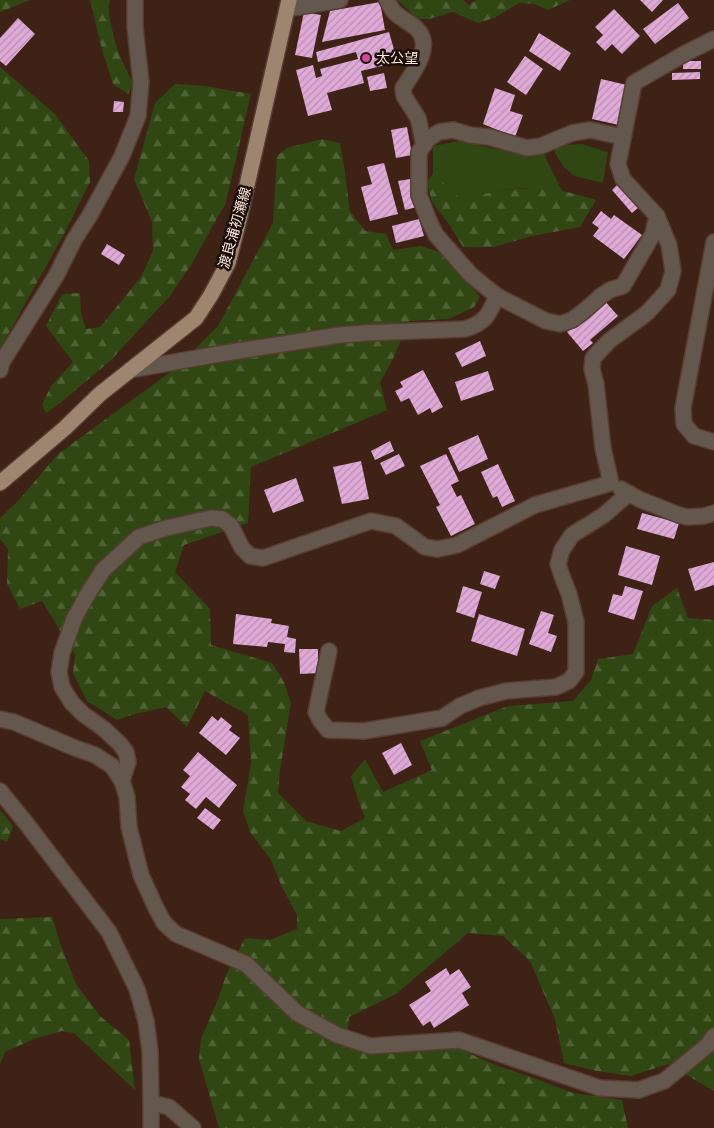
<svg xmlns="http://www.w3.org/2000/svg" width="714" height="1128" viewBox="0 0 714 1128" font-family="Signika,'Noto Sans JP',sans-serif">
	<defs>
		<pattern id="forest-firs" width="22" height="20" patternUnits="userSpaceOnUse" patternTransform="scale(1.25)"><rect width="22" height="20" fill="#304713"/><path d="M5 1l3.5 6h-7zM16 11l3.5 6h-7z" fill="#4f6235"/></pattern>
		<pattern id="building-hatch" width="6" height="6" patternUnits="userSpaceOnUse" patternTransform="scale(1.25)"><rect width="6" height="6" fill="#dfa9d8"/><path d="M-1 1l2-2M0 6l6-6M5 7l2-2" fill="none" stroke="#ba90b2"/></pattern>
	</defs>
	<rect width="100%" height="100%" fill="#3e2215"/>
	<g fill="url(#forest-firs)">
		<polygon points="0,0 30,0 0,12"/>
		<path d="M90 0H110C108 8 109 15 111 24 115 47 122 62 133 83L128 94 113 84 102 50Z"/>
		<polygon points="397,0 463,0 469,5 476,0 570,0 548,10 534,4 519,3 494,18 478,23 453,12 429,19 418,19"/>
		<polygon points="0,67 55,114 89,161 90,182 65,232 0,349"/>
		<polygon points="175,84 205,86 251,94 226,202 191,265 169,297 110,361 60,403 46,413 42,405 51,386 73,362 46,326 62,294 80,293 81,314 86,329 100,327 141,277 153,251 152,222 134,179 155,103"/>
		<polygon points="322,139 340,143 344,165 350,211 365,231 386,234 393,250 421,246 443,253 480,297 474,307 449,319 409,321 392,361 380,382 387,410 251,467 248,523 184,545 175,572 210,609 211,645 272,663 284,682 291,703 280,770 278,793 306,821 341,831 365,818 357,797 351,776 365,759 383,792 432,770 420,741 508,706 573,701 591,680 598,659 633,654 652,606 677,588 688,618 714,620 714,1091 668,1064 631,1076 597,1071 564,1063 555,1019 530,961 503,936 468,933 396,994 349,1017 346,1048 369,1053 452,1046 498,1066 534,1078 573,1093 622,1100 628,1128 219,1128 199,1059 201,1039 218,999 226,975 245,938 270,940 297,929 297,915 281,885 271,860 250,832 243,811 251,763 248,715 205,691 187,727 166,707 135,714 117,720 87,701 73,673 75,655 42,601 20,609 7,584 8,549 0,539 0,518 18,501 58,454 176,368 218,326 273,223 277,156 287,148"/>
		<path d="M433 173 461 198C494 191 528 185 562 191 573 193 585 197 596 200L580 227 532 236 494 247H463L451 227 432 202 427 183Z"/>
		<polygon points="0,810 13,826 7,842 0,839"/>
		<polygon points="52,917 60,943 76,984 100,1016 129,1040 135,1090 74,1033 62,1031 34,1039 5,1052 0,1064 0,919"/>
	</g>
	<g fill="#304713">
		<polygon points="459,141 515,153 544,154 562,191 523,188 485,193 461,199 433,173 433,146"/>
		<polygon points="582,144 608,152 603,183 574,176 563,166 554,151 559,145"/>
	</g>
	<g fill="url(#building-hatch)">
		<polygon points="640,0 663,0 652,12"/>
		<polygon points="380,2 385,30 322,42 330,11"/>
		<polygon points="678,3 689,18 655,44 643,29"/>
		<polygon points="614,9 640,36 622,54 612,44 605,51 596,42 603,35 595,27"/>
		<polygon points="304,12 321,15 312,58 295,55"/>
		<polygon points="18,18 35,34 6,66 0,61 0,38"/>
		<polygon points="389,32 395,53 384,56 386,65 361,71 364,83 327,93 332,110 308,116 296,70 313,65 316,78 322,76 320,69 358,59 356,52 318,62 316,52"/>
		<polygon points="539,33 571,53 560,71 529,51"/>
		<polygon points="525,56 543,69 526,95 507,82"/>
		<rect x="683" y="61" width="18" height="8"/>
		<polygon points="700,72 700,79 672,80 672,73"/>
		<polygon points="384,73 387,88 370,91 367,77"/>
		<polygon points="601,79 627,85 619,125 592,119"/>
		<polygon points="495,88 515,95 510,111 523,115 515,137 483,124"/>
		<polygon points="114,101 124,102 123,112 113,112"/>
		<polygon points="407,127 412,155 396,158 391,130"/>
		<polygon points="384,163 398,214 370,221 361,187 372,184 367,167"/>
		<polygon points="410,179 417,207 405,210 398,181"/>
		<polygon points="618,184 639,207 632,213 612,190"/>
		<polygon points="601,211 611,219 614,215 642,235 624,259 593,236 599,228 592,223"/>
		<polygon points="419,219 424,236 396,243 392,226"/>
		<polygon points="107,244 125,255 119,265 101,254"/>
		<polygon points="604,300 618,316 590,340 593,343 583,351 567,332"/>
		<polygon points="480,341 486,356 462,367 455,353"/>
		<polygon points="423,370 443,407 432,413 430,408 418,415 409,398 401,402 395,391 403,387 400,382"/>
		<polygon points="488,371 494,390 461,401 455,382"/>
		<polygon points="478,435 488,459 459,472 448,448"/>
		<polygon points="390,441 394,451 375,460 371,451"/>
		<polygon points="399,454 405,466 386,475 380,463"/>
		<polygon points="446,454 459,481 451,485 457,497 461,495 475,524 451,536 436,507 440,505 420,466"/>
		<polygon points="361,461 369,499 342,504 333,467"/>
		<polygon points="498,464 515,501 502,507 497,496 493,498 481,472"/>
		<polygon points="296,478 304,501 273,513 264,490"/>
		<polygon points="642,513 679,523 674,539 637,529"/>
		<polygon points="626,546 660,556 652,585 618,575"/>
		<polygon points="714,562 714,585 695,591 688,569"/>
		<polygon points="484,571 500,576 495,589 480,584"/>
		<polygon points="463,586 482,592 474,618 456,612"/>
		<polygon points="625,586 643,591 634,620 608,612 613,594 622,596"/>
		<polygon points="541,611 554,615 548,633 557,636 551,652 529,644"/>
		<polygon points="236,614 272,619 271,623 289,626 287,637 296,639 295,653 284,652 285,644 268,642 267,647 233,644"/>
		<polygon points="479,614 525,629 517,656 471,641"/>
		<polygon points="299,649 318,649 318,673 300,674"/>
		<polygon points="212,716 218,721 221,717 232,726 229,730 240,738 226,755 199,733"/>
		<polygon points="401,743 412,765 394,775 382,753"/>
		<polygon points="198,752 237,785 219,808 206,797 196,809 185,800 190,794 181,787 190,776 183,770"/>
		<polygon points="205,808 221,820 213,830 197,818"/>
		<polygon points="446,968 450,975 459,969 471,987 462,993 469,1005 434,1028 430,1021 423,1026 409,1005 431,991 425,982"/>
	</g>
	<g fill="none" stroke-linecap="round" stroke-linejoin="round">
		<defs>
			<g id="minor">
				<path d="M387 0C389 4 392 10 395 13 402 19 411 23 417 29 434 46 413 73 403 88L404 96 418 118 424 145"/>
				<polyline points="287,9 340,0"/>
				<polyline points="623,137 590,130 572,133 541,146 527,148 489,137 470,135 453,130 439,132 428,139 419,152 419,195 429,221 436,235 471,275 497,296 546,321 560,324 572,320 584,311 601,296 610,290 623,286 653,234 657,216"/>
				<polyline points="714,242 683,408 684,424 694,436 714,442"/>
				<polyline points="0,370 2,362 56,276 74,240 90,215 122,156 138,116 141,82 135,27 135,0"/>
				<path d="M130 370 219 354 340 335 364 333 465 329C487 322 488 315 497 296"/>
				<polyline points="621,489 639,499 679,515 687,517 704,516 714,513"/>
				<polyline points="329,651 316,712 320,720 328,730 364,731 442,718 460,706 479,698 506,691 556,687 569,681 576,672 576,622 569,594 563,579 558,564 562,550 572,535 604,515 629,493"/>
				<polyline points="0,719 14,722 75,748 95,755 112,766 122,781 127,797 129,827 141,875 155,906 164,923 176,934 246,964 297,1013 337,1035 370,1046 459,1040 600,1088 639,1090 664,1081 708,1045 714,1036"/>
				<polyline points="122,781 128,762 126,752 120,744 104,729 83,714 72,703 62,687 59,672 62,653 74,619 86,597 103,570 139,537 166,528 211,518 222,519 231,526 242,548 250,556 263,558 371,521 396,526 425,547 438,549 457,545 535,505 611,483 603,448 596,384 592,369 593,358 609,341 647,313 668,290 673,271 669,245 657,216 623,179 618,164 634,83 684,54 714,39"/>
				<polyline points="0,791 26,823 109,932 137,989 146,1021 150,1051 151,1103 151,1128"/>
				<polyline points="151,1103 169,1107 193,1128"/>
			</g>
			<polyline id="major" points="0,483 65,428 100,394 196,318 211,295 228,263 240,216 289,0"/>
		</defs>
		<use href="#minor" stroke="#583d31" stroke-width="18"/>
		<use href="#major" stroke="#583d31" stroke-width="18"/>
		<use href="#minor" stroke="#64584e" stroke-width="15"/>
		<use href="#major" stroke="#9d8570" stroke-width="15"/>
	</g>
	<circle fill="#d1479c" stroke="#1c0f09" stroke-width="2" cx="366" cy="58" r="5"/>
	<g text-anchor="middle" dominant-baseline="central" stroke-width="5" stroke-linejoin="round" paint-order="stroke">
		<g font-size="14" fill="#f9e6dd" stroke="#1c0f09" text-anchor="start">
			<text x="376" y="58">太公望</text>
		</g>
		<g font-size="14" fill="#f9e6dd" stroke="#1c0f09">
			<text transform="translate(235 228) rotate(-74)">渡良浦初瀬線</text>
		</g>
	</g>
</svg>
